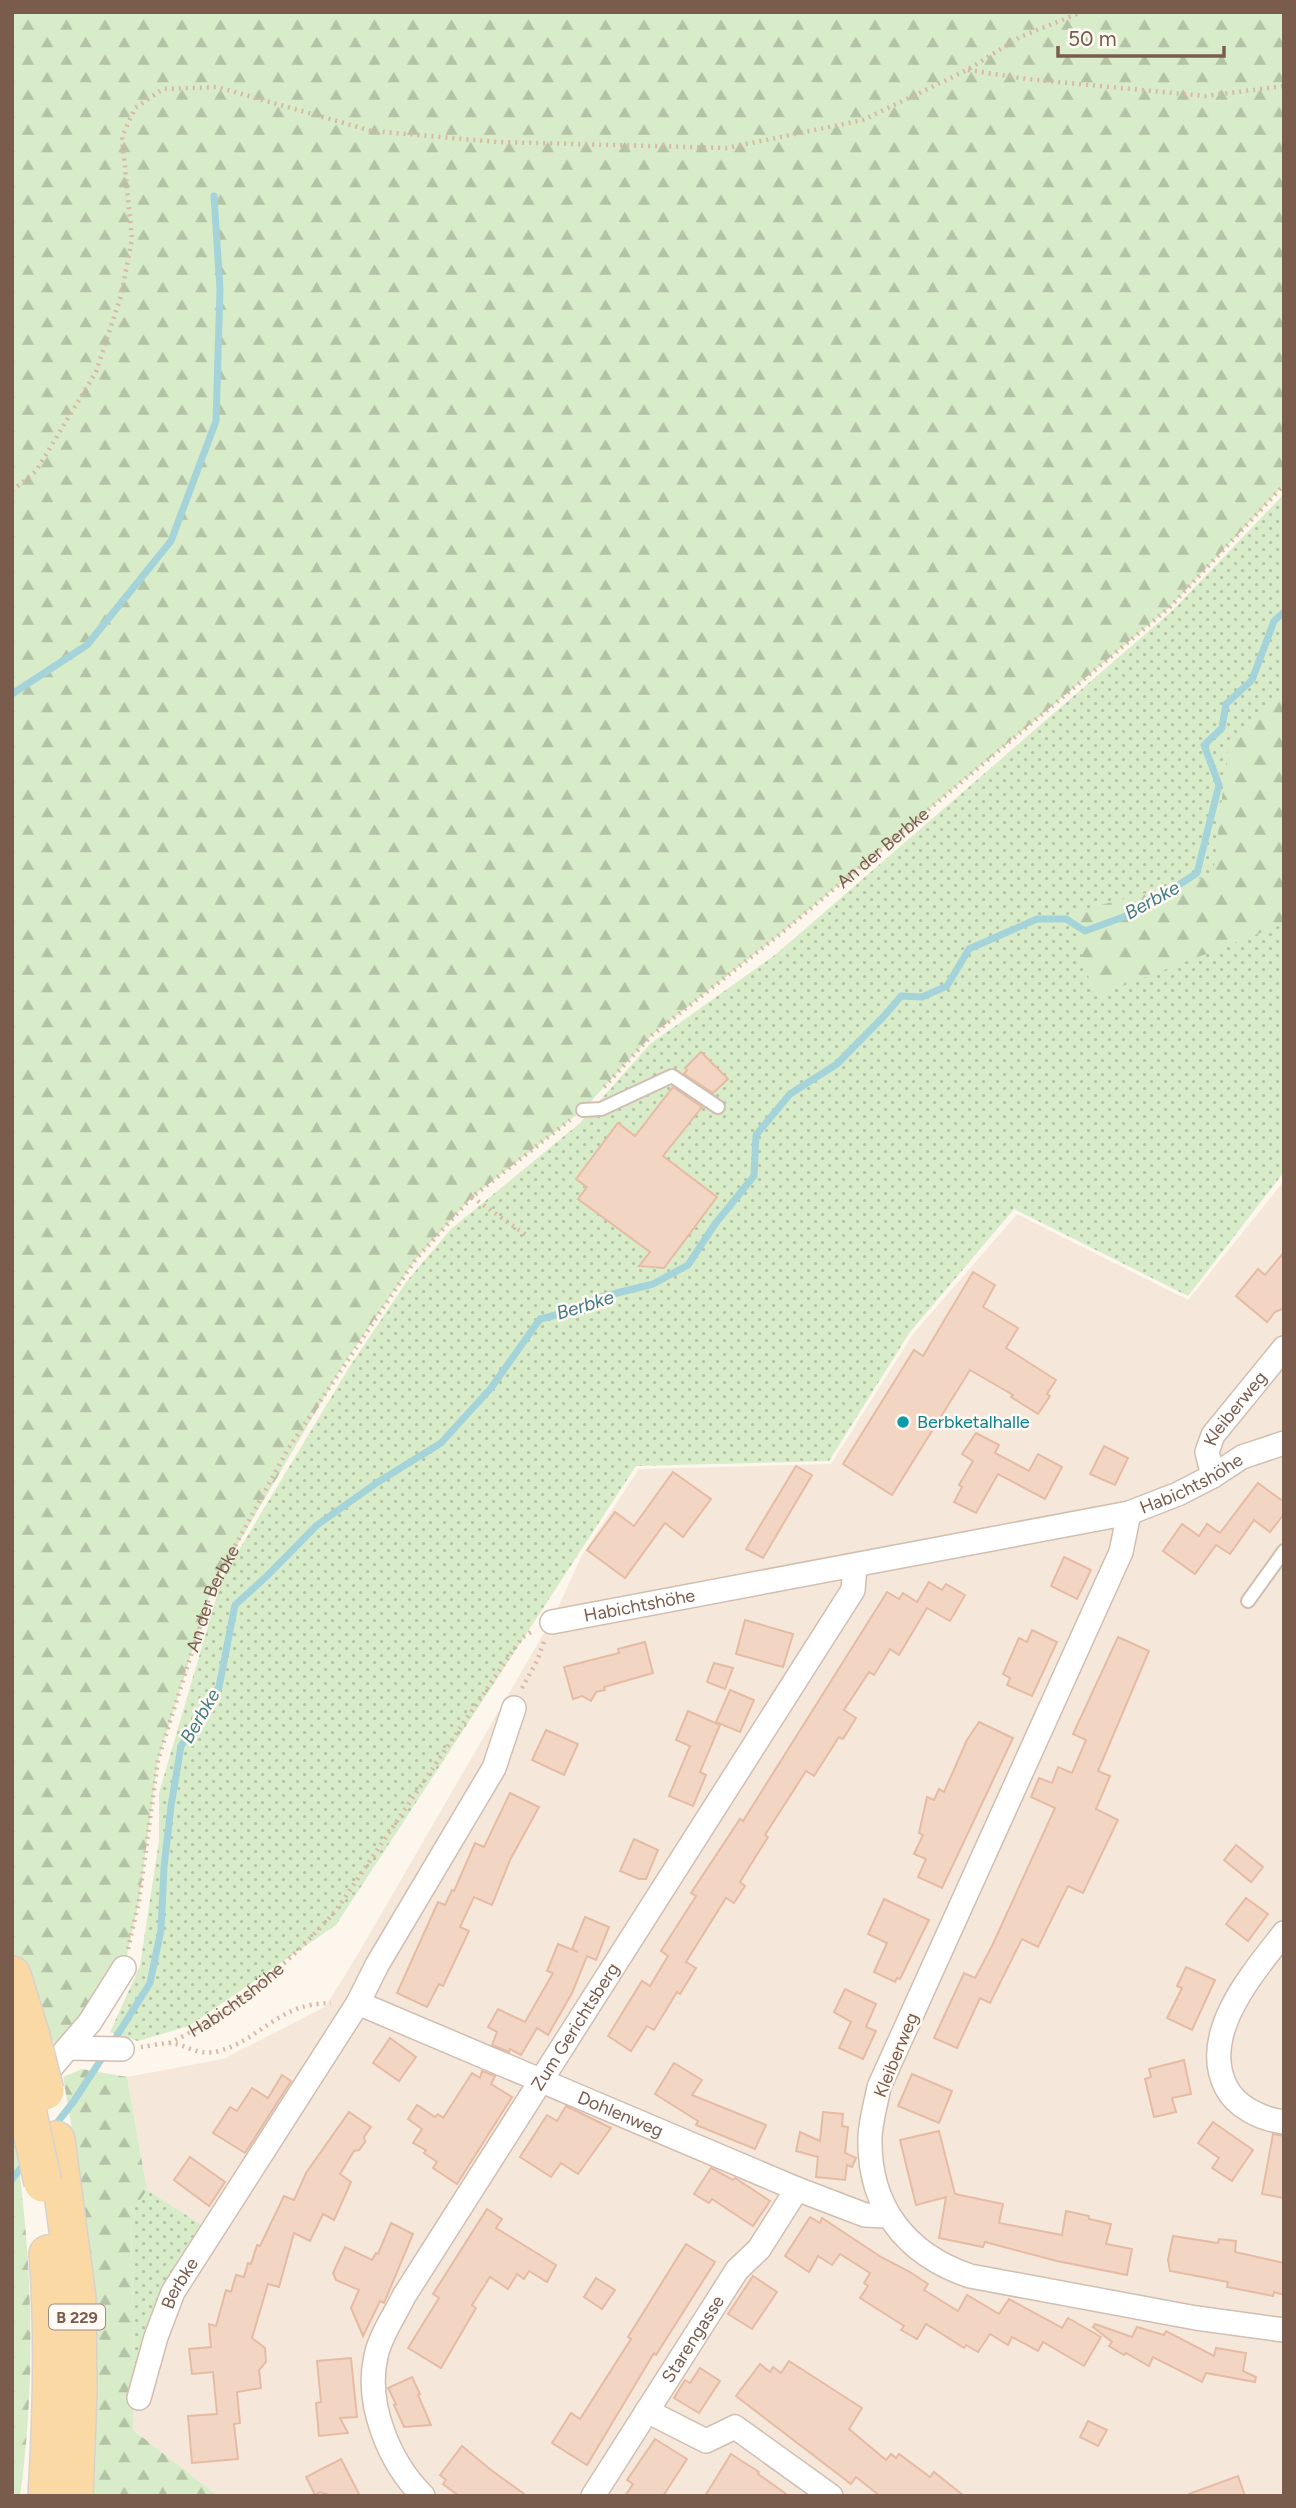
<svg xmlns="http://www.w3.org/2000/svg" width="1296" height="2508" viewBox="0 0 1296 2508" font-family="Figtree,sans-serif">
	<defs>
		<pattern id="grass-dots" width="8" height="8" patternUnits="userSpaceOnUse" patternTransform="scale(1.75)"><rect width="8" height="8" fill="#d8ecc9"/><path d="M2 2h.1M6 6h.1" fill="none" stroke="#b4c2a5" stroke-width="1.8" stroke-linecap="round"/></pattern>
		<pattern id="forest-firs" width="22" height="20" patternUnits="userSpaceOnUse" patternTransform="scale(1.75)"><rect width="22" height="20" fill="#d8ecc9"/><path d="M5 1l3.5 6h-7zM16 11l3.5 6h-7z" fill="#b4c2a5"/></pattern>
	</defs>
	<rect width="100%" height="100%" fill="#fdf6ec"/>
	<polygon fill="#f5e8da" points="1284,1181 1284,2496 218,2496 133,2430 134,2368 170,2280 205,2227 147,2190 127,2077 223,2059 325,2007 358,1954 556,1612 582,1555 639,1469 831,1464 913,1334 1017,1214 1188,1300"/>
	<g fill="url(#grass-dots)">
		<polygon points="1284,494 1284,1172 1188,1296 1014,1209 910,1332 829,1461 636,1466 336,1925 189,2026 138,2041 110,2032 140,1966 159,1840 159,1793 222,1578 350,1366 407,1281 451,1229 580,1123 650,1044 775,955 1173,610"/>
		<polygon points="147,2190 205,2227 170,2280 134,2368 131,2213"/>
	</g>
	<g fill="url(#forest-firs)">
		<polygon points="12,12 1284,12 1284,485 1170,607 779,935 652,1035 583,1110 472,1197 416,1259 345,1362 212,1588 158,1760 139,1901 124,1968 56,2046 49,2032 12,2071"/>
		<polygon points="1284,687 1284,924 1094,997 1071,913 1213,875 1228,748"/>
		<path d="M82 2069 127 2077 147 2190 131 2213 134 2368 133 2430 218 2496H92C95 2420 99 2343 91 2267 85 2203 74 2140 63 2077Z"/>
		<path d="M14 2132C32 2253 37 2374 20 2496H12Z"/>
	</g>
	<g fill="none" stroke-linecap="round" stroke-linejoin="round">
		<g stroke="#a5d3da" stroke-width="7">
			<polyline points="12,694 87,645 171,541 216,421 220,289 214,196"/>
			<polyline points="111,2045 150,1983 161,1930 164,1867 171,1806 181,1746 219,1687 235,1605 267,1576 317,1525 378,1482 441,1443 491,1388 540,1319 564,1313 601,1297 653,1284 688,1265 715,1224 754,1176 756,1135 790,1094 837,1064 885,1015 901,996 922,997 947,986 969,949 1037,919 1066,919 1085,931 1137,912 1197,873 1219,785 1204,745 1222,728 1226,704 1252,680 1274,621 1284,612"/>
			<polyline points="53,2128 74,2101 104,2055"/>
			<polyline points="12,2179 26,2162"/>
		</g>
	</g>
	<g fill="#f3d5c3" stroke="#e6bba3" stroke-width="2">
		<polygon points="701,1052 728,1079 713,1093 684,1074 687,1070 685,1068"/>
		<polygon points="673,1087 702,1107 663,1156 717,1197 664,1268 639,1266 650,1252 578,1199 587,1187 576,1179 618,1123 635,1136"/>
		<polygon points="1284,1252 1284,1308 1275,1312 1267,1322 1236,1296 1258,1269 1265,1275"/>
		<polygon points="973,1272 995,1285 983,1307 1018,1328 1006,1348 1056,1380 1047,1394 1050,1396 1038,1414 1011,1397 1013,1395 970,1370 892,1495 843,1464 914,1350 923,1356"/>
		<polygon points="976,1433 999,1445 995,1453 1029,1471 1038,1454 1062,1467 1045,1499 998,1474 976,1513 954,1502 962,1487 959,1485 973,1461 962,1454"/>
		<polygon points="1104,1446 1128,1458 1115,1485 1090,1474"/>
		<polygon points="796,1466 812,1475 763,1558 746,1549"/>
		<polygon points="673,1472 711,1499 683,1537 665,1523 625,1578 587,1550 615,1512 634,1526"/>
		<polygon points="1258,1483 1284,1502 1284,1514 1270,1532 1254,1520 1230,1554 1216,1545 1195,1574 1163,1551 1182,1524 1199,1536 1207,1524 1220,1533"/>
		<polygon points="1064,1557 1091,1570 1077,1599 1051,1586"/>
		<polygon points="929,1582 942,1590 946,1584 965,1595 950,1621 927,1608 899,1655 890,1649 874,1675 869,1672 844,1710 856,1718 843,1739 839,1737 814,1776 806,1771 765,1835 768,1837 740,1882 745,1886 734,1903 726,1898 686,1962 696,1968 680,1994 677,1992 654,2030 647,2026 631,2051 608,2036 642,1981 650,1986 668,1956 661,1951 696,1896 691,1893 740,1819 743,1821 887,1592 899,1599 903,1593 917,1602"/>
		<polygon points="745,1620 793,1634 783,1667 736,1654"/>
		<polygon points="1032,1630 1057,1642 1032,1696 1007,1685 1010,1678 1003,1674 1019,1638 1027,1642"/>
		<polygon points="1118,1637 1149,1651 1098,1771 1110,1776 1096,1809 1118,1820 1083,1893 1068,1886 1038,1947 1022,1939 990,2003 980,1998 957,2048 934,2038 964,1973 975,1978 992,1946 1055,1808 1031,1797 1039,1778 1052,1783 1058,1767 1072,1773 1086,1740 1073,1734"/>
		<polygon points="645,1642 653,1673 604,1687 605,1690 596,1692 591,1701 582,1696 573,1699 564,1667 619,1653 618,1649"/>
		<polygon points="714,1663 733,1668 725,1689 707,1682"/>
		<polygon points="730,1690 754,1700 740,1732 716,1722"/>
		<polygon points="688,1711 720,1725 700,1772 706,1775 693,1806 669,1796 690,1746 676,1740"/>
		<polygon points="979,1722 1013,1738 942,1888 918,1877 926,1859 914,1854 923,1835 919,1833 927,1797 934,1800 939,1789 944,1792 967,1740"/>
		<polygon points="546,1730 578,1744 564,1775 532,1760"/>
		<polygon points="510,1793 539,1807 510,1860 492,1905 474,1897 460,1927 469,1931 443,1986 439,1984 427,2007 397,1993 438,1902 445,1905 452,1890 454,1891 475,1843 484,1847"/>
		<polygon points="634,1839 658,1850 646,1879 639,1879 620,1871"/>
		<polygon points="1236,1845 1263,1867 1251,1882 1224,1860"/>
		<polygon points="1246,1898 1268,1914 1248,1941 1226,1924"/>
		<polygon points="884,1899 929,1920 900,1979 897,1978 895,1982 874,1972 887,1943 868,1934"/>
		<polygon points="585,1917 609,1927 596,1960 587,1956 572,1993 548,2035 537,2028 521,2055 510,2049 509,2052 492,2045 497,2032 488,2027 498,2009 525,2022 553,1973 547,1971 558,1944 578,1952 572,1949"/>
		<polygon points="1186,1967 1215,1980 1192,2030 1167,2018 1182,1988 1177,1986"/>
		<polygon points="845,1989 876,2004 866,2027 876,2031 863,2059 839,2048 851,2022 834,2012"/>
		<polygon points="390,2038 416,2057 399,2081 373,2063"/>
		<polygon points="1184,2060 1191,2094 1172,2098 1176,2112 1154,2117 1145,2079 1151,2077 1149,2069"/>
		<polygon points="674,2063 702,2080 692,2095 766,2125 755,2149 696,2125 698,2121 655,2094"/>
		<polygon points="482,2071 495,2076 491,2084 512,2097 457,2184 433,2168 437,2162 424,2153 426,2150 413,2143 422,2129 408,2119 417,2105 435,2117 438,2114 443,2118 472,2073 480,2078"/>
		<polygon points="912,2074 952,2091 939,2123 898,2106"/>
		<polygon points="282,2075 291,2081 245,2153 213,2133 230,2107 237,2111 252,2088 268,2098"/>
		<polygon points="566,2106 611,2128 578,2174 561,2163 551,2177 520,2157 547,2115 557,2121"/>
		<polygon points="349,2112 371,2127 364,2137 365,2142 359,2150 354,2151 340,2174 351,2182 334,2220 323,2214 310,2241 294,2233 279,2287 268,2284 252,2338 265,2348 266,2362 259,2370 261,2388 237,2392 240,2423 234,2424 238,2459 192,2463 188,2416 217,2414 213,2372 192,2374 189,2349 211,2347 209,2324 216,2326 226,2290 231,2292 236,2275 244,2277 248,2263 251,2264 257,2245 260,2246 284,2196 294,2200 306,2173"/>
		<polygon points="823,2112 843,2114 842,2126 848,2127 845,2153 856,2158 852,2167 847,2165 845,2180 816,2177 818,2157 796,2151 800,2132 820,2141"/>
		<polygon points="1213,2122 1253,2150 1232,2181 1212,2168 1219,2158 1198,2143"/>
		<polygon points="939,2131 955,2194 1003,2204 999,2223 1062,2235 1066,2211 1089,2216 1089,2219 1111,2224 1106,2244 1132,2249 1127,2275 1057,2261 985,2242 983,2247 939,2238 946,2197 916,2205 900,2140"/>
		<polygon points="1273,2134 1284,2136 1284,2198 1262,2194"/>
		<polygon points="190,2157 225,2182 209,2206 174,2180"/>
		<polygon points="711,2168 733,2180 735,2178 770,2201 753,2226 712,2199 709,2203 694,2194"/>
		<polygon points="487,2209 502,2219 496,2228 556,2265 547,2282 529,2271 524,2279 517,2274 508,2289 490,2277 472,2305 476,2308 441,2368 408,2348 439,2298 433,2294"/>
		<polygon points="810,2217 820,2223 822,2218 881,2257 910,2272 928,2284 924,2290 958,2311 967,2295 999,2314 1009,2299 1062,2328 1068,2318 1101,2337 1084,2366 1043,2342 1038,2351 1012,2337 1008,2345 990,2334 978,2352 966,2345 964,2348 926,2324 917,2339 901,2330 904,2326 860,2298 868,2286 864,2283 870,2273 840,2254 832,2265 818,2256 809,2272 785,2256"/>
		<polygon points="391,2223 413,2234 384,2303 380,2301 363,2336 351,2308 359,2290 336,2280 333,2273 345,2247 372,2260 376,2253 378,2254"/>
		<polygon points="1173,2236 1218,2243 1219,2239 1236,2241 1235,2252 1284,2263 1284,2295 1274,2292 1273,2296 1227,2287 1228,2282 1170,2271 1168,2260"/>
		<polygon points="686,2244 715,2262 656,2355 654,2353 587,2465 552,2443 571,2413 580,2419 631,2339 628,2337"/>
		<polygon points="753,2276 777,2292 752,2329 728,2314"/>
		<polygon points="596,2278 615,2290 602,2309 584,2297"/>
		<polygon points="1095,2324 1132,2337 1137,2327 1164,2335 1166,2331 1214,2356 1216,2348 1246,2353 1243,2371 1256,2377 1255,2382 1206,2373 1202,2382 1153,2357 1149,2366 1126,2353 1124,2355 1109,2346 1112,2342 1093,2327"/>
		<polygon points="351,2358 357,2417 340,2418 348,2433 319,2436 316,2403 321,2402 317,2361"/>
		<polygon points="789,2361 862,2408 849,2429 886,2460 891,2454 896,2458 899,2454 930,2477 934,2472 964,2496 880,2496 856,2477 851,2484 736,2396 760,2364 770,2372 773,2367 781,2373"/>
		<polygon points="700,2368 720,2381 699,2413 674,2398 685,2380 690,2383"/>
		<polygon points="412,2377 420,2394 418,2395 431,2425 404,2427 394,2405 396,2404 388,2388"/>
		<polygon points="1088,2421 1107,2430 1098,2446 1080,2437"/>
		<polygon points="655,2439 687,2459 663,2496 625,2496 633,2484 627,2480"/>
		<polygon points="462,2446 491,2470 527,2496 459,2496 443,2484 446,2480 440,2475"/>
		<polygon points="731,2454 759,2472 758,2474 789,2496 705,2496"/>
		<polygon points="341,2459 360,2496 332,2496 320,2492 315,2495 306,2477"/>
		<polygon points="1238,2476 1245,2496 1189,2496 1189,2494"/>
	</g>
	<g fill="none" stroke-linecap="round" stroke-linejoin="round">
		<defs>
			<g id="lane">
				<polyline points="583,1110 601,1109 672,1076 718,1107"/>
				<polyline points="1248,1601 1284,1551"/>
			</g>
			<g id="street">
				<path id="s4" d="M1213 1476 1207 1452 1213 1435 1284 1348"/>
				<path d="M1129 1513 1121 1552 879 2087C876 2103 871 2120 870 2136 868 2206 905 2254 970 2276L1196 2318 1284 2330"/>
				<path id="s5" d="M552 1622 1129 1513 1178 1494 1213 1476 1242 1457 1284 1443"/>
				<path d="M1284 1933C1253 1973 1199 2034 1226 2087 1236 2107 1261 2119 1284 2122"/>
				<path id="s6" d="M358 2003 797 2189 865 2215 887 2216"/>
				<polyline points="69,2048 122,2049"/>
				<polyline points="36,2085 90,2022 124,1968"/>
				<path id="s7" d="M139 2398 156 2337 173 2292 358 2003 377 1965 494 1768 514 1708"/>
				<polyline points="647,2411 706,2441 735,2427 831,2496"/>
				<path id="s8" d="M423 2496C389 2462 365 2404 376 2356 380 2336 395 2315 404 2296L853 1590 855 1567"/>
				<path id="s9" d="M593 2496 737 2270 759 2249 797 2189"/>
			</g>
			<g id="primary">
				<polyline points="12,1975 31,2036"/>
				<polyline points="56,2140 77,2298 78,2392 74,2496"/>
				<path d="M47 2496C52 2416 54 2334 48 2254"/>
			</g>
		</defs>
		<use href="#lane" stroke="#d1beb0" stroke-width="16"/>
		<use href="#street" stroke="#d1beb0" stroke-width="26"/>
		<use href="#primary" stroke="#dad1cd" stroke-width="40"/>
		<g stroke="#d9b8a5" stroke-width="4.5" stroke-dasharray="2 5" stroke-linecap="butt">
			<polyline points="968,70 1027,79 1205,96 1284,86"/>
			<polyline points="12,491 36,471 96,372 121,296 132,239 122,137 135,108 163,89 217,87 372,131 498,142 727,148 863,120 967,70 1020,37 1082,12"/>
			<path id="s1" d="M604 1087 652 1035 779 935 1170 607 1284 485"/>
			<polyline points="472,1197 526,1235"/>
			<polyline points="522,1688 537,1661 545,1639"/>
			<path id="s2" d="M128 1949 139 1901 158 1760 212 1588 288 1449 416 1259 472 1197 570 1120"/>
			<path id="s3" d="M169 2043C230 2015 294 1959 337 1909L516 1646 523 1637 534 1630"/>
			<path d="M141 2047C149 2046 159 2044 167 2043 186 2043 195 2057 219 2051 262 2039 278 2003 331 2003"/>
		</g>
		<use href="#lane" stroke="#fff" stroke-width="12"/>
		<use href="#street" stroke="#fff" stroke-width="23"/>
		<use href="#primary" stroke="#fbd9a5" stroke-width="37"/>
		<defs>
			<g id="primary-bridge">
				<polyline points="31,2036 45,2091"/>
				<polyline points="17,2063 43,2183"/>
			</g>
		</defs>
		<use href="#primary-bridge" stroke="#dad1cd" stroke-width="40" stroke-linecap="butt"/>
		<use href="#primary-bridge" stroke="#fbd9a5" stroke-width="37"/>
	</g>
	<circle fill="#0f9aa8" stroke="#fffaf3" stroke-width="2.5" cx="903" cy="1422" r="7"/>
	<g text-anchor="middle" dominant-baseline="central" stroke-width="5" stroke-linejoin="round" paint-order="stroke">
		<rect fill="#fffaf3" stroke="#a28b7f" stroke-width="2" x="49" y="2304.5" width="56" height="25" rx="5"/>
		<g font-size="16" font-weight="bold" fill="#7a5c4d">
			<text x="77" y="2317">B 229</text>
		</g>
		<g font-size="18" fill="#7a5c4d" stroke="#fffaf3">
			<text stroke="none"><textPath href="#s1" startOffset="368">An der Berbke</textPath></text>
			<text stroke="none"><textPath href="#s4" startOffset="77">Kleiberweg</textPath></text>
			<text stroke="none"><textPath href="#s5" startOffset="656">Habichtshöhe</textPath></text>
			<text stroke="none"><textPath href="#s2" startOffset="362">An der Berbke</textPath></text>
			<text stroke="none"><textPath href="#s5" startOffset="89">Habichtshöhe</textPath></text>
			<text stroke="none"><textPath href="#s3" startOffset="80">Habichtshöhe</textPath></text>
			<text stroke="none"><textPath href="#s8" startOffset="539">Zum Gerichtsberg</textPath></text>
			<text transform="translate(896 2055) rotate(-68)">Kleiberweg</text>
			<text stroke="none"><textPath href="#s6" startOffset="285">Dohlenweg</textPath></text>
			<text stroke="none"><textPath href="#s7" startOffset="122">Berbke</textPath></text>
			<text stroke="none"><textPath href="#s9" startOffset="186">Starengasse</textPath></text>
		</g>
		<g font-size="18" fill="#0d838f" stroke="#fffaf3" text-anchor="start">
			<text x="917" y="1422">Berbketalhalle</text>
		</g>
		<g font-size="19" font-style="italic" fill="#437c86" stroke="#fffaf3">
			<text transform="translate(1152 900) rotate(-29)">Berbke</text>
			<text transform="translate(585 1305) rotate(-17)">Berbke</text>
			<text transform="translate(200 1716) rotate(-60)">Berbke</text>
		</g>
	</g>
	<rect width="1296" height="2508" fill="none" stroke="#7a5c4d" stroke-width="28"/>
	<path d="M1058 46v10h166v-10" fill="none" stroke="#7a5c4d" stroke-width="3.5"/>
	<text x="1068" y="46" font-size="21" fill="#7a5c4d" stroke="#fffaf3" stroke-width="5" paint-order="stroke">50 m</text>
</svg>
